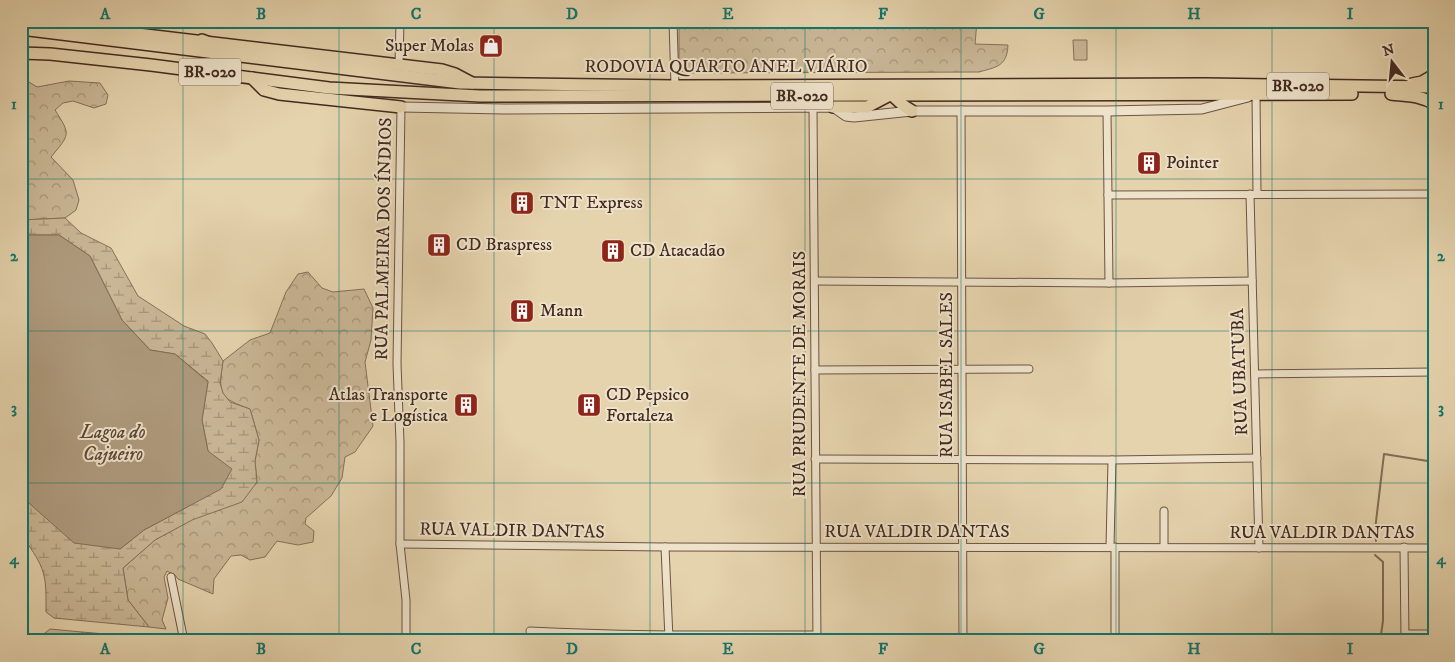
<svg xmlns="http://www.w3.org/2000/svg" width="1455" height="662" viewBox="0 0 1455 662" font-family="'IM FELL DW Pica',serif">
	<defs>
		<pattern id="forest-crowns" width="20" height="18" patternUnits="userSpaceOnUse" patternTransform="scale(1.25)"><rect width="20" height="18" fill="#c9b695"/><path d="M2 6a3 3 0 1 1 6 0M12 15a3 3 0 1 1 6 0" fill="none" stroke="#a59479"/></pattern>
		<pattern id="wetland-marsh" width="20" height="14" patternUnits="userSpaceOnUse" patternTransform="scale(1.25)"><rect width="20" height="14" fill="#c9b695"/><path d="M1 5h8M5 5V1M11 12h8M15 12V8" fill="none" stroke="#a59479"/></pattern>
	</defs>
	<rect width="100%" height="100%" fill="#e5d3ad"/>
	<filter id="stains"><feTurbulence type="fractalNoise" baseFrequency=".004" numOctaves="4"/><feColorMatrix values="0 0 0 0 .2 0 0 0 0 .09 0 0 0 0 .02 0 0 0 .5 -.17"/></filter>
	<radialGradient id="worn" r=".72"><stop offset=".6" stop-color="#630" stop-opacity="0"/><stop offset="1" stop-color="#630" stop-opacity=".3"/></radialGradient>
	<polygon fill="#c9b695" stroke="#86705a" points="1073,40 1087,40 1087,60 1074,60"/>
	<g fill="url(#forest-crowns)" stroke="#86705a">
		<path d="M679 21H977L975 44 1008 45C1007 66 997 67 979 72L679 73Z"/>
		<path d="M21 77 37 87 69 81 100 83 108 95 106 104 94 108 73 101 63 103 55 110C71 135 70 134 51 157L73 180 79 200 76 210 65 218 21 220Z"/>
		<path d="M308 272 322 288 333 292 364 289 373 308 371 340 365 362 373 426 355 452 345 457 342 478 331 496 306 518 305 524 314 531 313 542 298 545 277 541 265 557 250 560 241 555 231 556 214 579 213 594 178 579 175 575 167 571 164 577 168 598 162 620 166 629 149 627 128 600 123 568 155 540 257 483 255 461 259 440 250 409C219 398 218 394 223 361L250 340 270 333 286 292 298 274Z"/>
		<polygon points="50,629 82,632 76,641 35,641"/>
	</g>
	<path fill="url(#wetland-marsh)" stroke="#86705a" d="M65 218 81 233 111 248 138 296 184 326 205 334 212 343 223 361 220 383 223 393 230 402 250 409 259 440 255 461 257 482 242 502 192 520 155 540 123 568 128 600 149 627 54 618 46 612C46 579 47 571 27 543L21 542V496L32 505 120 549 144 530 189 506 208 451 202 420 208 381 175 354 150 350 122 320 90 256 59 235H21V220Z"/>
	<g fill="#ae9a7d" stroke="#836d58">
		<polygon points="21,235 59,235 90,256 122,320 150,350 175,354 208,382 202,420 208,451 232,469 221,489 144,530 120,549 74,543 21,496"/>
		<polygon points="82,632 128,636 130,641 76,641"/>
	</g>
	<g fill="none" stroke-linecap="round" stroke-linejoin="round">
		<g stroke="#836d58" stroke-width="2">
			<polyline points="1376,541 1375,530 1384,454 1434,462"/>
			<polyline points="1375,555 1383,562 1383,621 1380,641"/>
		</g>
		<defs>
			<g id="minor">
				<polyline points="673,21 675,86"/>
				<polyline points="399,64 400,21"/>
				<polyline points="1256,95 1257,194"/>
				<polyline points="401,107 397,364 400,442 400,544 406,600 406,641"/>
				<polyline points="813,108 817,641"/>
				<polyline points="961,110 963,641"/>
				<polyline points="1107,111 1109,283"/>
				<polyline points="1250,194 1259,548"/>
				<polyline points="1108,195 1434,194"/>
				<polyline points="815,281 1109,283 1252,281"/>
				<polyline points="815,370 1029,369"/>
				<polyline points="1255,374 1434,372"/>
				<polyline points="815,459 1112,460 1257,458"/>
				<polyline points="1164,511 1164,547"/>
				<polyline points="400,544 665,547 1434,548"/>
				<polyline points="665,547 669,639"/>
				<polyline points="1110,547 1112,460"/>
				<polyline points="1404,547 1405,641"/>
				<polyline points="171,577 184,641"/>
				<path d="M530 631C626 636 721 635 817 635"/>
				<polyline points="1406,634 1434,634"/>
				<polyline points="1115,641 1115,547"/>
			</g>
			<polyline id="tertiary" points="401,107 504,109 833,107 846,116 854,117 912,111 1107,111 1202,109 1248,97"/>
			<polyline id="primary" points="28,21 442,70 455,74 472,83"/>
			<g id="trunk">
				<polyline points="21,29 460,83 675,86 1205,84 1434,87"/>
				<polyline points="202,40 229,51"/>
				<polyline points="21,53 50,54 151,65 329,88 480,96 1352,94"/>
				<polyline points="252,78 264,90 279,94 401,107"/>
				<polyline points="1412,84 1422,82 1434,75"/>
				<path d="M1391 94C1406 96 1421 95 1434 104"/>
				<polyline points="893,96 904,106 912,111"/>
				<polyline points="833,107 867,107 888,96"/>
			</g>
		</defs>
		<use href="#minor" stroke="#6b5443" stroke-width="9"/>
		<use href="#tertiary" stroke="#6b5443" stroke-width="11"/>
		<use href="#primary" stroke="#422a20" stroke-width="14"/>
		<use href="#trunk" stroke="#422a20" stroke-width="14"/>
		<use href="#minor" stroke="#eee2ca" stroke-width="7"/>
		<use href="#tertiary" stroke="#eee2ca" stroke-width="9"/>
		<use href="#primary" stroke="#e5d3ad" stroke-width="11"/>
		<use href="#trunk" stroke="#e5d3ad" stroke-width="11"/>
	</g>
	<path fill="none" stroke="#0f766e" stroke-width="1" stroke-opacity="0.55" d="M183 21V641M339 21V641M494 21V641M650 21V641M805 21V641M961 21V641M1116 21V641M1272 21V641M21 179H1434M21 331H1434M21 483H1434"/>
	<defs>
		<symbol id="shop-square" viewBox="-11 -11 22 22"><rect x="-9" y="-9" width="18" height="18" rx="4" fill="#8f2418" stroke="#eee2ca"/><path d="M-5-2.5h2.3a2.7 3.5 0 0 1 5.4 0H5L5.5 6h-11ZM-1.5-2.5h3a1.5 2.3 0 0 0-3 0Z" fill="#fff"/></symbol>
		<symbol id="building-square" viewBox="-11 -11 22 22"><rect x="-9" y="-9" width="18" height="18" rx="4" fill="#8f2418" stroke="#eee2ca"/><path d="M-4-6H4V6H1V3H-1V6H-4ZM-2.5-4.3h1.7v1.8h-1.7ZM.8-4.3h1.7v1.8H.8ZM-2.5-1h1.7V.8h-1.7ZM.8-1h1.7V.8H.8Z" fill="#fff"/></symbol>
	</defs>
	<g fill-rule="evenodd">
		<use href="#shop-square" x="477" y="32" width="28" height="28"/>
		<use href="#building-square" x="1135" y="149" width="28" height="28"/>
		<use href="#building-square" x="508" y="189" width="28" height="28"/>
		<use href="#building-square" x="425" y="231" width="28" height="28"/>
		<use href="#building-square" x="599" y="237" width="28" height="28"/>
		<use href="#building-square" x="508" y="297" width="28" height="28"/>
		<use href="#building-square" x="452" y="391" width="28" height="28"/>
		<use href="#building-square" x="575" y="391" width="28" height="28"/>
	</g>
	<g text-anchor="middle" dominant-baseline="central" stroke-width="4" stroke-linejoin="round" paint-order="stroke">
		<g fill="#eee2ca" stroke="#766153" stroke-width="1">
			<rect x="179" y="58.5" width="62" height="27" rx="4"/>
			<rect x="1267" y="72.5" width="62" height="27" rx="4"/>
			<rect x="771" y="82.5" width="62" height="27" rx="4"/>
		</g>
		<g font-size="16" font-weight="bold" fill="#422a20">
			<text x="210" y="72">BR-020</text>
			<text x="1298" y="86">BR-020</text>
			<text x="802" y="96">BR-020</text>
		</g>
		<g font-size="18" fill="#422a20" stroke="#eee2ca" text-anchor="start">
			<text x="474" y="46" text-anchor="end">Super Molas</text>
			<text x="1166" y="163">Pointer</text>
			<text x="540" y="203">TNT Express</text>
			<text x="456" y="245">CD Braspress</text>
			<text x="630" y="251">CD Atacadão</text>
			<text x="540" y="311">Mann</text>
			<text x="448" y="395" text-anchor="end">Atlas Transporte<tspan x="448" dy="21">e Logística</tspan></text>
			<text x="606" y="395">CD Pepsico<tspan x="606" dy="21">Fortaleza</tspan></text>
		</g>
		<g font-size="18" fill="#422a20" stroke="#eee2ca">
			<text x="726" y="67">RODOVIA QUARTO ANEL VIÁRIO</text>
			<text transform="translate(384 239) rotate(-89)">RUA PALMEIRA DOS ÍNDIOS</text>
			<text transform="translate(1240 372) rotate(-92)">RUA UBATUBA</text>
			<text transform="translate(800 374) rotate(-90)">RUA PRUDENTE DE MORAIS</text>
			<text transform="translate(947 375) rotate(-90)">RUA ISABEL SALES</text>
			<text transform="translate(512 531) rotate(1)">RUA VALDIR DANTAS</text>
			<text x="917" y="532">RUA VALDIR DANTAS</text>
			<text x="1322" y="533">RUA VALDIR DANTAS</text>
		</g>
		<g font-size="19" font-style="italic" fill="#5d4637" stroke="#eee2ca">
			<text x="113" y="432">Lagoa do<tspan x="113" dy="22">Cajueiro</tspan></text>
		</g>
	</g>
	<rect width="1455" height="662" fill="none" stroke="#e5d3ad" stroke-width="55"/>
	<g transform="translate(1392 62) rotate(344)" stroke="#eee2ca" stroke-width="4" paint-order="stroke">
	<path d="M0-4L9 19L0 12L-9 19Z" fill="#422a20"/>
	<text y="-8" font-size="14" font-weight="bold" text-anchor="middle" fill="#422a20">N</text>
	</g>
	<rect x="28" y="28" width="1400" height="606" fill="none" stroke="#0f766e" stroke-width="2"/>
	<g font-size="16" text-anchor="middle" font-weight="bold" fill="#0f766e">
		<text x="105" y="19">A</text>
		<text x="261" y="19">B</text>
		<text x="416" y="19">C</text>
		<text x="572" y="19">D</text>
		<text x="728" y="19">E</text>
		<text x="883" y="19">F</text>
		<text x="1039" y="19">G</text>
		<text x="1194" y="19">H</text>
		<text x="1350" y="19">I</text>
		<text x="14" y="109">1</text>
		<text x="1441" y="109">1</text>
		<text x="14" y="261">2</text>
		<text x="1441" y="261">2</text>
		<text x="14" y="413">3</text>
		<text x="1441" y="413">3</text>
		<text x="14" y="564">4</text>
		<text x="1441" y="564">4</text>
		<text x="105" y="654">A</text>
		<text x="261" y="654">B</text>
		<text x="416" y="654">C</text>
		<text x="572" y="654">D</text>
		<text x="728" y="654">E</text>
		<text x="883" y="654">F</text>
		<text x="1039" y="654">G</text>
		<text x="1194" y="654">H</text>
		<text x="1350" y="654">I</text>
	</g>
	<rect width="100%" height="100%" filter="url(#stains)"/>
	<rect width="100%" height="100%" fill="url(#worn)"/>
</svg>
